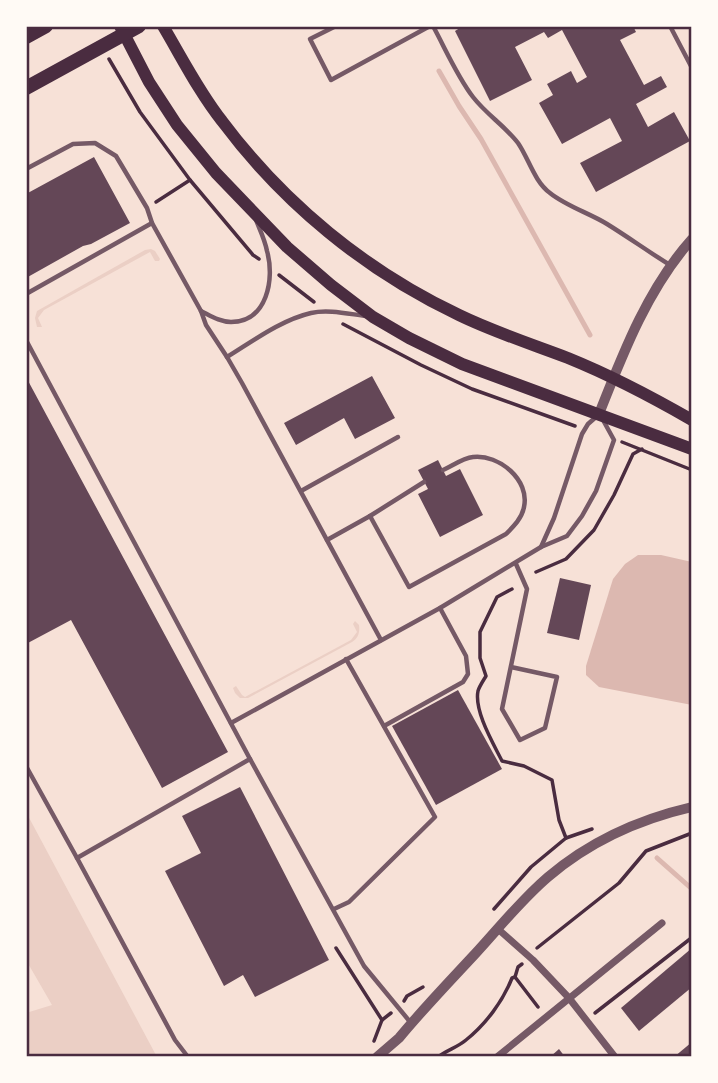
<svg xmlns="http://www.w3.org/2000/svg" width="718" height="1083" viewBox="0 0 718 1083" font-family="Manrope,sans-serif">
	<rect width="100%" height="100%" fill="#f7e1d7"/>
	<g fill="#ebcfc5">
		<polygon points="151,249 155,251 160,259 159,261 155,261 150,252 44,310 38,318 42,327 37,327 35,318 37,311 145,250"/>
		<path d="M355 621 359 625C360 633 358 638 352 642L248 698H240L235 693 233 688 236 686 242 695 245 697 351 640 357 632 353 624Z"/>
		<polygon points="26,812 157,1057 26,1057 26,1013 52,1005 26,960"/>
	</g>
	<polygon fill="#dcb8b0" points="638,555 661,555 692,562 692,705 599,687 586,675 586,666 613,579 625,564"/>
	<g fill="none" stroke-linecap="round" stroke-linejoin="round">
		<g stroke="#dcb8b0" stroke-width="5">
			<polyline points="439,71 459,106 481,139 590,335"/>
			<polyline points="657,858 692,889"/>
		</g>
	</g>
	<g fill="#644757">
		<polygon points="463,26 633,26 636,32 620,40 644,85 661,76 667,87 636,104 648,127 674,112 690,141 596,192 580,163 622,141 610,118 562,144 539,103 553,95 547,84 571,71 577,83 587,77 562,30 548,38 544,32 515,47 532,80 490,101 455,31"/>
		<polygon points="94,157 130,223 91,244 83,246 26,278 26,194"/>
		<polygon points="372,376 395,418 355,439 344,418 296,445 284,423"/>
		<polygon points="26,377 228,752 162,788 71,620 26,644"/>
		<polygon points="438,460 446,476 460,469 483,515 440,537 418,494 428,489 418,470"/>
		<polygon points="560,578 591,585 579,640 547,633"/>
		<polygon points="458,690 502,769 436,805 392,726"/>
		<polygon points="240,787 329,960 255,997 243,975 224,986 165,871 201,853 182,816"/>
		<polygon points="692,948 692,987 639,1031 621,1008"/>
		<polygon points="692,1042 692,1057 674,1057"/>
		<polygon points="559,1049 565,1057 550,1057"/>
	</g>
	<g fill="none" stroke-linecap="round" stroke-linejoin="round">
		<g stroke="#4a2c40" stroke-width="3.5">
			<polyline points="109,59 140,112 190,180 253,255 259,259"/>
			<polyline points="156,202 190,180"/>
			<polyline points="279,275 314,302"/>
			<polyline points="343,324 421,365 472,389 575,426"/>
			<polyline points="622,442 692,470"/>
			<polyline points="536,572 566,559 594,530 614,495 633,454 642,449"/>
			<path d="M512 589 497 597 480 632V658L486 676C483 681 479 687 478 691 474 711 493 743 502 761L524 766 552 780 559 820 566 838"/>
			<polyline points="494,909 531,867 566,838 592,829"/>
			<polyline points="336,948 382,1020 374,1041"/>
			<polyline points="537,948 619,883 646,851 692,833"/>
			<polyline points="515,977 518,967 522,964"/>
			<polyline points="404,1001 407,996 423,987"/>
			<polyline points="595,1013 690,939"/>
			<polyline points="382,1020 391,1013"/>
			<path d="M438 1057C447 1050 458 1047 466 1040 486 1024 503 1001 512 978L515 977 538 1007"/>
		</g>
		<g stroke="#755966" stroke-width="4.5">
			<polyline points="336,26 310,39 331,80 430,26"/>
			<path d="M433 26C446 50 457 76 473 97 486 114 505 126 518 143 529 159 534 181 550 193 566 206 589 213 607 224 628 237 649 252 670 265"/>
			<polyline points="670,26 692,68"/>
			<polyline points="26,169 73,144 95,143 116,156 147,208 152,223"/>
			<polyline points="26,294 152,223 201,311 206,325 227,357 242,383 381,640"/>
			<path d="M201 311C211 316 220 322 231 322 267 322 275 279 267 251 265 240 260 230 256 220"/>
			<polyline points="26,340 250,759 364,966 411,1023"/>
			<path d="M227 357C253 341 281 320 311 313 328 309 349 314 366 316"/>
			<polyline points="301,491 398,437"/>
			<polyline points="370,516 424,482"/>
			<path d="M327 540 370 516 409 587 506 534C514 526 522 518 524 507 530 480 499 454 473 457 463 458 452 466 443 470"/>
			<polyline points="541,547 554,518 582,434 588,424 596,417"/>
			<polyline points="511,667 557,677 545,728 520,740 502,709 527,589 516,564"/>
			<polyline points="231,723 440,608 541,547 567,536 582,516 596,491 614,440 603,420"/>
			<polyline points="384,726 463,682 468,674 466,656 440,608"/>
			<polyline points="26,766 77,858"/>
			<polyline points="334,909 349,902 435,817 346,659"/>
			<polyline points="188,1057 175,1040 77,858 250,759"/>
		</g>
		<g stroke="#755966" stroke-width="7">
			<polyline points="498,929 533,960 569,998 615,1057"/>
			<polyline points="497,1057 662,923"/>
		</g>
		<g stroke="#755966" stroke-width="10">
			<path d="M599 414C623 353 648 288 692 239"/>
			<path d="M377 1057 399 1038C423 1009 449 982 475 954 499 928 521 900 548 877 589 842 640 819 692 807"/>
		</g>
		<g stroke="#4a2c40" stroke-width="12">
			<polyline points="120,26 149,82 177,125 216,173 287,247 331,285 373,317 409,338 462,364 692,449"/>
			<path d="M163 26C182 58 199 92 222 121 284 204 366 271 459 315 494 332 531 344 568 358 610 375 652 397 692 420"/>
		</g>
		<g stroke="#4a2c40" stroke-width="14">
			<polyline points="26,37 46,26"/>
			<polyline points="26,88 139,26"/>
		</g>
	</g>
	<rect width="718" height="1083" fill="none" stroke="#fffaf5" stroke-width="56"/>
	<rect x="28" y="28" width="662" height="1027" fill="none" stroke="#4a2c40" stroke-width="2.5"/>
</svg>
